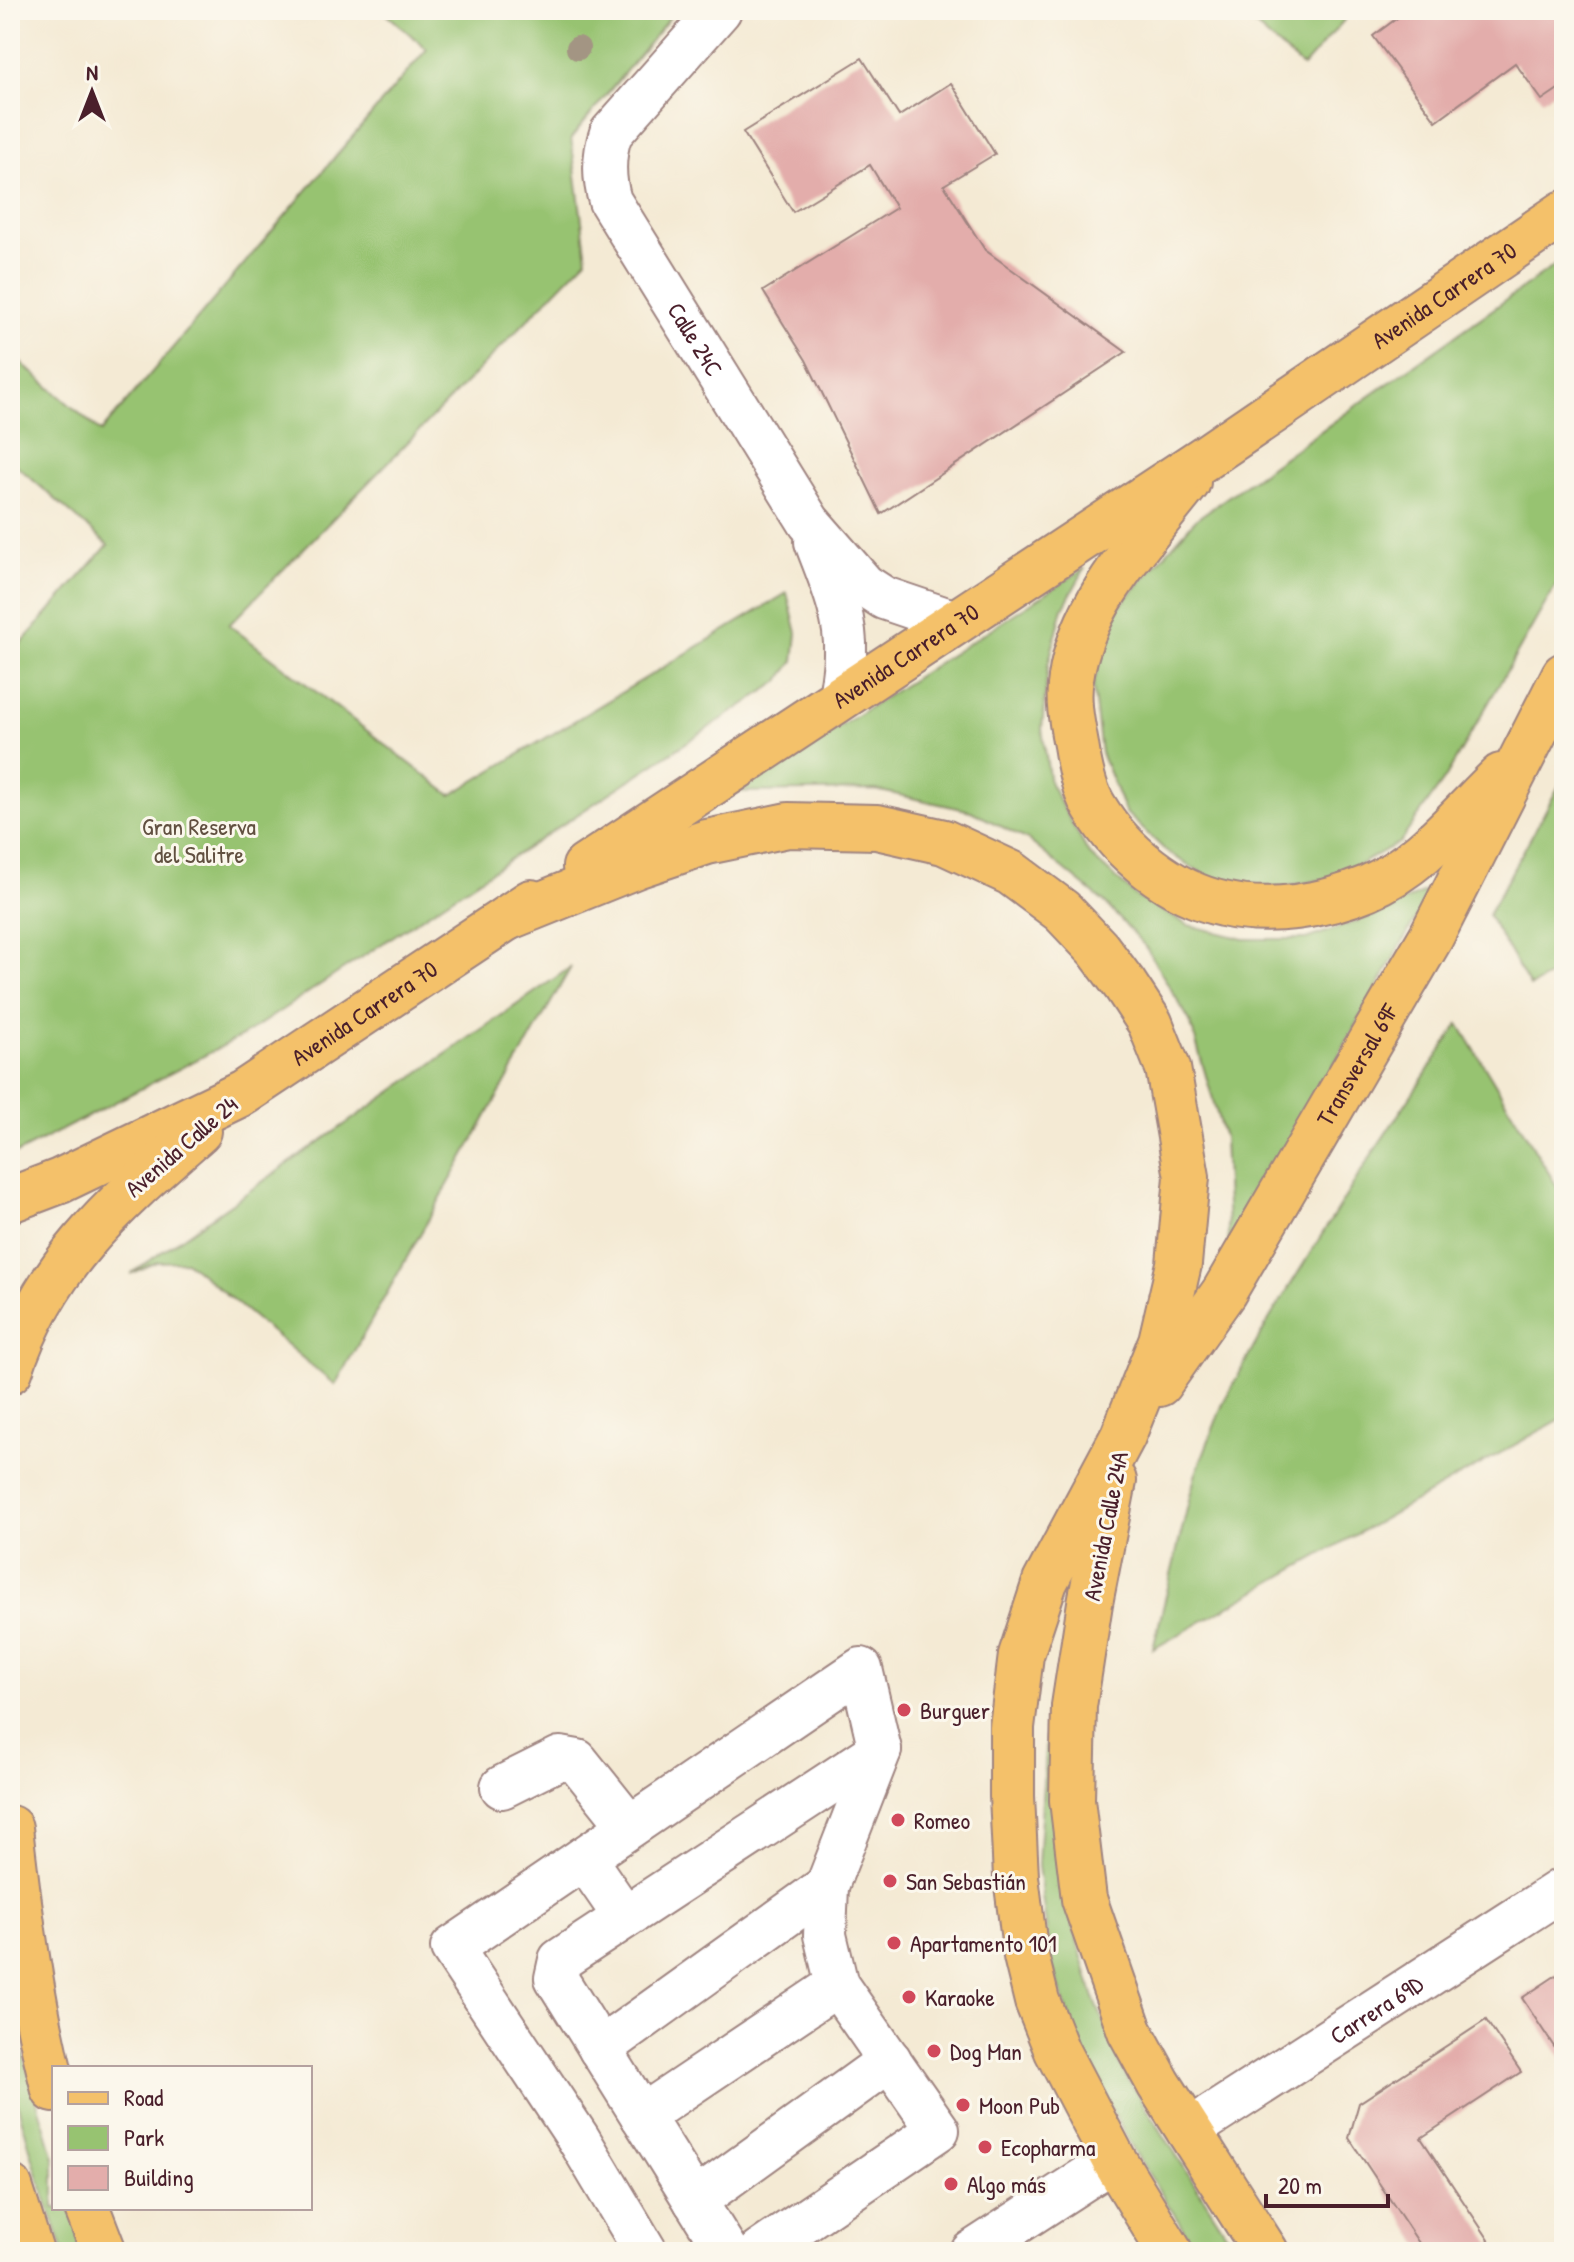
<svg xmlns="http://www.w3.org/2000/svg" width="1574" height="2262" viewBox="0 0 1574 2262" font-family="'Patrick Hand',sans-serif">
	<rect width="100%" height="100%" fill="#fbf7ec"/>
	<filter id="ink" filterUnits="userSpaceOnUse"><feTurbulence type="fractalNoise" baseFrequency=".0125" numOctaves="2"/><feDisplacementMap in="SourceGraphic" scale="16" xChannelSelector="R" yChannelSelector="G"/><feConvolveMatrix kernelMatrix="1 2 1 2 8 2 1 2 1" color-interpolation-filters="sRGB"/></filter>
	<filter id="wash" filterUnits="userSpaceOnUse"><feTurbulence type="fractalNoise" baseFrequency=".006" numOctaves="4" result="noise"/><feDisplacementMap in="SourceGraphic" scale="32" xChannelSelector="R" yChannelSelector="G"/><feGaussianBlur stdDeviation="1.8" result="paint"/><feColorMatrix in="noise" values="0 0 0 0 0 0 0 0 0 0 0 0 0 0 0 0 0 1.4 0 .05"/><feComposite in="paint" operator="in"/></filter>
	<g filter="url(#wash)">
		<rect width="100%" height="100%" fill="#f4ead4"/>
		<g fill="#97c371" stroke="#70714e" stroke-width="2">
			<polygon points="382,10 676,10 571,138 587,259 229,625 451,795 787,593 797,633 794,661 778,682 244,1035 10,1157 10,656 108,545 10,460 10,353 101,432 427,49"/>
			<polygon points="1237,10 1353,10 1303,67"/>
			<polygon points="1564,259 1564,571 1446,777 1400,842 1337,877 1278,888 1217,882 1167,852 1125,812 1101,753 1093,686 1112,615 1195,520"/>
			<polygon points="1085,568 1063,608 1048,665 1042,729 1050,784 1089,854 1138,898 1188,925 1244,939 1306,939 1375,915 1433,888 1229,1251 1224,1138 1190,1021 1145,946 1104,902 1028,840 971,811 876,790 739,792"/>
			<polygon points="1564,777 1564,968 1530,987 1488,915"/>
			<polygon points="571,967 335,1385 186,1261 157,1262 130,1274"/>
			<polygon points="1459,1024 1564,1198 1564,1417 1153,1649 1195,1476 1224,1401 1270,1318 1372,1154"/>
			<polygon points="1047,1718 1056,1811 1073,1926 1093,1995 1123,2071 1238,2252 1198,2252 1133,2149 1083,2057 1051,1962 1038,1866"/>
			<polygon points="10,1988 25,2061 54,2158 54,2208 69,2208 89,2252 64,2252 38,2176 10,2078"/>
		</g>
		<g id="blocks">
			<g fill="#e3adab">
				<polygon points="1408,10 1564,10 1564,85 1542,100 1515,63 1436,121 1373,36"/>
				<polygon points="862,58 899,116 951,83 995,154 944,185 985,250 1126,352 881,514 806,360 763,291 896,208 870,165 793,212 743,132"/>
				<polygon points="1564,1970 1564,2062 1522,1998"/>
				<polygon points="1486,2020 1521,2072 1421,2138 1497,2252 1425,2252 1349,2138 1359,2103"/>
			</g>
		</g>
	</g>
	<g filter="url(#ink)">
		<use href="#blocks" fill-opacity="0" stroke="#9f8480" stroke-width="2"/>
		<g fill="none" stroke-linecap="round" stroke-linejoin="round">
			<defs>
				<g id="minor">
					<path id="s1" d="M720 10 611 133C603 156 603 177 610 201L809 522 864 585 884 598 955 622"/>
					<path d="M816 542C829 577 847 616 845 654 845 669 842 684 840 698"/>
					<polyline points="502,1787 560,1758 577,1761 629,1826"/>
					<polyline points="584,1858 624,1916"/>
					<polyline points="600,2049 827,1886"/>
					<polyline points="642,2116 837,1985"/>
					<path id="s2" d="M1188 2131 1564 1888"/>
					<polyline points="695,2201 890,2060"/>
					<polyline points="646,2252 578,2138 452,1948 861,1669 880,1750 827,1886 825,1935 837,1985 938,2130 759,2252"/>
					<polyline points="727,2252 556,1978 560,1960 880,1750"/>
					<polyline points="972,2252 1114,2160"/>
				</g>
				<g id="major">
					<path d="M1188 482C1142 541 1082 602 1071 678 1067 700 1072 724 1076 745 1079 765 1084 791 1095 808 1122 853 1172 893 1223 904 1269 915 1324 906 1367 888 1420 866 1460 815 1501 776"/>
					<path id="s3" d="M585 867 1209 455 1564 213"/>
					<polyline points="507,918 636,866 707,842 788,825 877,827 944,842 1011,873 1062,911 1098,949 1125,985 1150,1023 1168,1068 1187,1177 1179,1264 1161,1341 1123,1436 1045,1582 1021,1655 1012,1727 1012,1796 1016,1877 1026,1956 1037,2001 1057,2051 1114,2160 1170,2252"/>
					<path id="s4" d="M10 1200 60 1181 243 1093 531 902"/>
					<path d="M10 1371C45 1263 117 1203 199 1131"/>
					<path id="s5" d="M1159 1384 1224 1292 1431 937 1564 675"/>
					<polyline points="1114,1481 1090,1603 1074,1706 1072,1800 1084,1899 1130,2031 1159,2084 1266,2252"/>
					<path d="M10 1828C20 1917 32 2004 54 2090"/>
					<polyline points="10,2187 31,2252"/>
					<polyline points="87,2208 104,2252"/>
				</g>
			</defs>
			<use href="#minor" stroke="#9f8480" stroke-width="46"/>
			<use href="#major" stroke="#9f8480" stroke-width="48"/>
			<use href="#minor" stroke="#fff" stroke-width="42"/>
			<use href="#major" stroke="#f4c16b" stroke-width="44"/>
		</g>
		<circle fill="#a39583" cx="578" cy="48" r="12"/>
	</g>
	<g fill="#d1495b" stroke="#fbf7ec" stroke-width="3">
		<circle cx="904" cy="1710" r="8"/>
		<circle cx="898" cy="1820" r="8"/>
		<circle cx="890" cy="1881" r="8"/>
		<circle cx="894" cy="1943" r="8"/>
		<circle cx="909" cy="1997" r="8"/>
		<circle cx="934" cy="2051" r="8"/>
		<circle cx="963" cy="2105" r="8"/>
		<circle cx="985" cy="2147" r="8"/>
		<circle cx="951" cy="2184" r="8"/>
	</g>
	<g text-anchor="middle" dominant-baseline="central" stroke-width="6" stroke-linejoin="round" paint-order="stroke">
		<g font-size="24" fill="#4a1f2b" stroke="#fbf7ec">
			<text stroke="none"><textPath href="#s3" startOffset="1032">Avenida Carrera 70</textPath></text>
			<text stroke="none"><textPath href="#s1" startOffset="396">Calle 24C</textPath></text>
			<text stroke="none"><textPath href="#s3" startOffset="384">Avenida Carrera 70</textPath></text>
			<text stroke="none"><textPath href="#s4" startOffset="402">Avenida Carrera 70</textPath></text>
			<text stroke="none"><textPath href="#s5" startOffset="376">Transversal 69F</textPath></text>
			<text transform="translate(181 1146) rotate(-41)">Avenida Calle 24</text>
			<text transform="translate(1105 1526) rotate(-79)">Avenida Calle 24A</text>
			<text stroke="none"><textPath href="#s2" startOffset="224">Carrera 69D</textPath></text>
		</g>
		<g font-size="24" fill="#615040" stroke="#fbf7ec">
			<text x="199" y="826">Gran Reserva<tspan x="199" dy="28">del Salitre</tspan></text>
		</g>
		<g font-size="24" fill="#4a1f2b" stroke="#fbf7ec" text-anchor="start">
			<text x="920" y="1710">Burguer</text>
			<text x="914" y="1820">Romeo</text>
			<text x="906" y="1881">San Sebastián</text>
			<text x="910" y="1943">Apartamento 101</text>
			<text x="925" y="1997">Karaoke</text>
			<text x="950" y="2051">Dog Man</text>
			<text x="979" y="2105">Moon Pub</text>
			<text x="1001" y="2147">Ecopharma</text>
			<text x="967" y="2184">Algo más</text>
		</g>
	</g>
	<rect width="1574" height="2262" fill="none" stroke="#fbf7ec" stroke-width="40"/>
	<rect x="52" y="2066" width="260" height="144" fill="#fbf7ec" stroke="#b4a19f" stroke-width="2"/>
	<rect x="68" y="2092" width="40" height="12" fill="#f4c16b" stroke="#b4a19f" stroke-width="2"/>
	<text x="124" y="2106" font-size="24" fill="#4a1f2b">Road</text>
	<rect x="68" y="2126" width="40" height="24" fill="#97c371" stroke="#b4a19f" stroke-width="2"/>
	<text x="124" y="2146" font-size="24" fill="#4a1f2b">Park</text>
	<rect x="68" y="2166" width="40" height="24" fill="#e3adab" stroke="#b4a19f" stroke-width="2"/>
	<text x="124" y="2186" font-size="24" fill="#4a1f2b">Building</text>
	<g transform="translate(92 92)" stroke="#fbf7ec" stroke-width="6" paint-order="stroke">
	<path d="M0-6L14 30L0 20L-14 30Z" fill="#4a1f2b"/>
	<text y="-12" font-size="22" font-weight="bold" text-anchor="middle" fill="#4a1f2b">N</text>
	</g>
	<path d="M1266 2194v12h122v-12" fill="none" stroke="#4a1f2b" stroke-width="4"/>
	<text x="1278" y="2194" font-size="24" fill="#4a1f2b" stroke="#fbf7ec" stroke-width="6" paint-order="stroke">20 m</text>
</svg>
